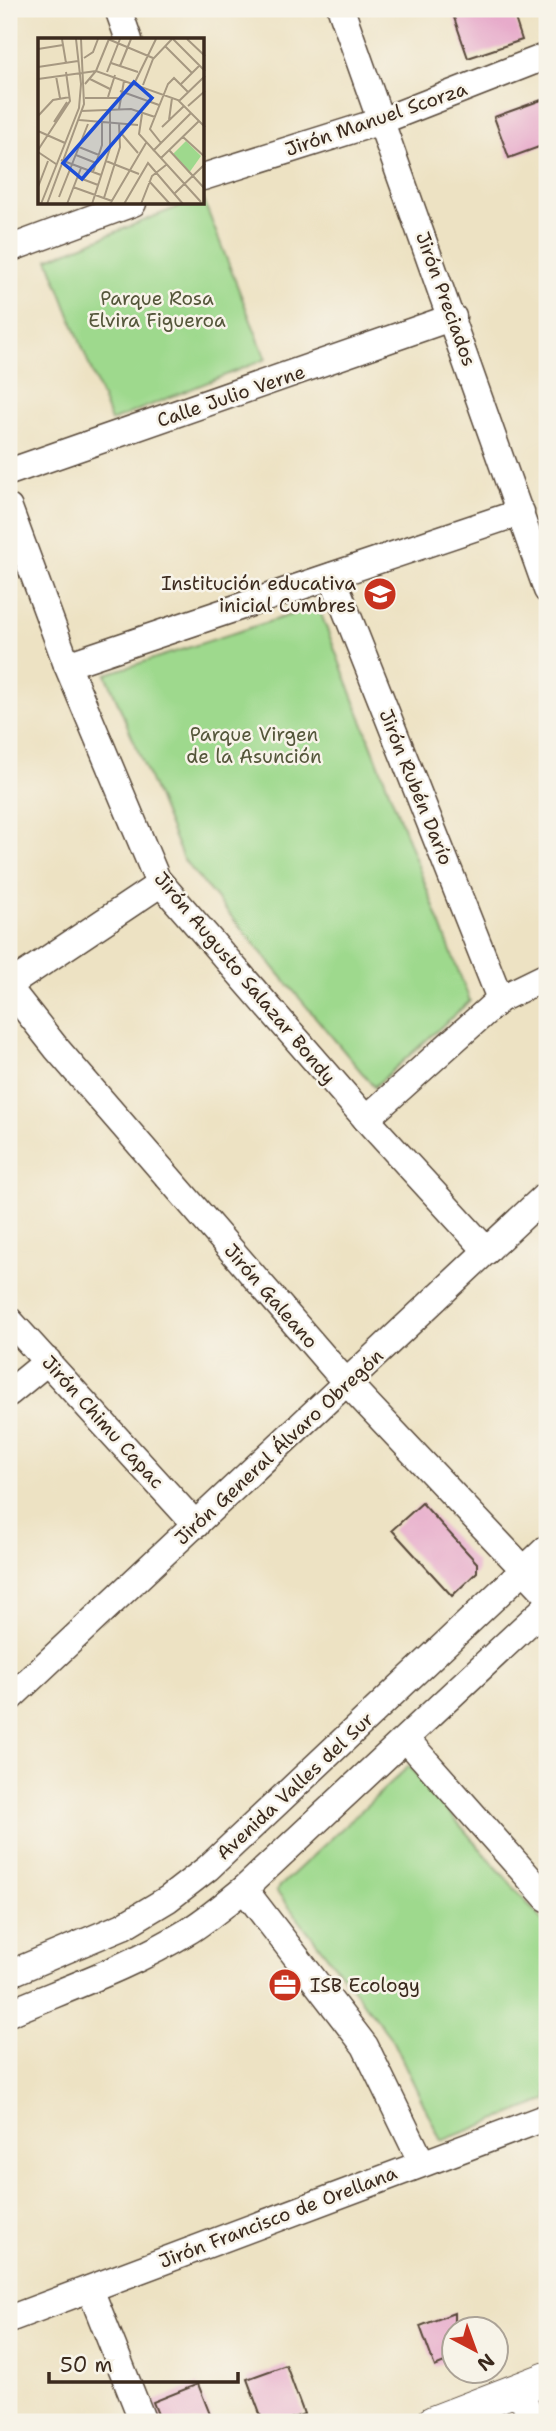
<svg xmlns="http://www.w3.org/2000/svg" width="556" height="2431" viewBox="0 0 556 2431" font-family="'Shantell Sans',sans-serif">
	<rect width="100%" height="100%" fill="#f7f3e8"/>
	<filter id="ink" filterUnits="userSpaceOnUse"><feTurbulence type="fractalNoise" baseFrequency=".0143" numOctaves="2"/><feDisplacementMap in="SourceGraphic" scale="14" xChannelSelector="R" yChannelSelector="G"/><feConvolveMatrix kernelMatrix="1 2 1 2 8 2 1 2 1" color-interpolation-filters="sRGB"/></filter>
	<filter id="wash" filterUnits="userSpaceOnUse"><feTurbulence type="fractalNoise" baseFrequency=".00686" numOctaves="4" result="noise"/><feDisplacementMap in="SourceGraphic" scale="28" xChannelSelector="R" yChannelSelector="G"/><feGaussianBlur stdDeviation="1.57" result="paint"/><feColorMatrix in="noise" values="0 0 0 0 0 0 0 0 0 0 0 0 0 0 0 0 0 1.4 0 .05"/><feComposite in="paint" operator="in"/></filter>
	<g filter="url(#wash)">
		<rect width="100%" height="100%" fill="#ede2c3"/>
		<g fill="#9ed98d" stroke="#6c8256" stroke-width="2">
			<polygon points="203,199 266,359 111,421 48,259 188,203 203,203"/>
			<polygon points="318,606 470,1001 374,1087 183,859 106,674"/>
			<polygon points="409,1766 547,1926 547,2100 441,2141 394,2042 276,1890"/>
		</g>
		<g id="blocks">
			<g fill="#e7abcb">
				<polygon points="451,9 512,9 522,40 468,58"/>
				<polygon points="547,98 547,144 509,158 494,117"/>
				<polygon points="422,1503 477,1563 477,1572 452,1596 392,1530"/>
				<polygon points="454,2313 454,2359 435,2367 420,2326"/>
				<polygon points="286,2365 304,2414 282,2422 263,2422 247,2379"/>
				<polygon points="198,2384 213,2422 161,2422 153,2402"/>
			</g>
		</g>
	</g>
	<g filter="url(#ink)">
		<use href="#blocks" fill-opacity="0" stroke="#564637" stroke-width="2"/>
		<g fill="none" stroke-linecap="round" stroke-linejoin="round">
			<defs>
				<g id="minor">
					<polyline points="118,9 129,40"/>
					<polyline points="341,9 547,590"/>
					<polyline points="203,177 381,121 547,56"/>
					<polyline points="9,249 133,203"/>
					<polyline points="9,472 453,317"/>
					<polyline points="9,508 67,665 157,879 366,1119 487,1251"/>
					<polyline points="332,576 500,999"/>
					<polyline points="67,665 521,512"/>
					<polyline points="9,985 160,884"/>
					<polyline points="9,988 57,1049 337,1372 547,1594"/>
					<polyline points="366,1119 500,999 547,976"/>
					<polyline points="9,1320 196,1525"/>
					<polyline points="9,1393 48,1361"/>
					<polyline points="9,1699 547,1194"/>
					<polyline points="406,1739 547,1898"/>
					<polyline points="244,1889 365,2046 422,2163"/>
					<polyline points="9,1974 123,1926 168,1899 208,1868 547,1548"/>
					<path d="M9 2013C68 1988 132 1966 187 1932 207 1920 225 1904 244 1889L547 1606"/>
					<polyline points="90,2289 143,2422"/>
					<polyline points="9,2319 547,2117"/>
					<polyline points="519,2389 533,2422"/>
				</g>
				<polyline id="major" points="433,2422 547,2378"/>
			</defs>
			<use href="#minor" stroke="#564637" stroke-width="29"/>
			<use href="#major" stroke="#564637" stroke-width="34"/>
			<use href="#minor" stroke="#fff" stroke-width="26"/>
			<use href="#major" stroke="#fff" stroke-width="32"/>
		</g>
	</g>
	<defs>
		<symbol id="school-disc" viewBox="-11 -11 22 22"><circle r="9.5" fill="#c8321e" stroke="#f7f3e8"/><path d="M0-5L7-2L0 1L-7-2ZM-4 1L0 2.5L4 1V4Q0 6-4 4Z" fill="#fff"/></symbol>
		<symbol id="office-disc" viewBox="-11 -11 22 22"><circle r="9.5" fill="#c8321e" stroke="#f7f3e8"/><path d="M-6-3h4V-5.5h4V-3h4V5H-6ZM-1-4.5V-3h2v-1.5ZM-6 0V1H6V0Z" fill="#fff"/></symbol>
	</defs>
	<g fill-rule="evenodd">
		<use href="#school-disc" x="361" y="575" width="38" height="38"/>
		<use href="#office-disc" x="266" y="1966" width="38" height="38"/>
	</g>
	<g text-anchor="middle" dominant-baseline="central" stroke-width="5" stroke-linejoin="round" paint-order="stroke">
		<g font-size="19" fill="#3b2a1e" stroke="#f7f3e8">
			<text transform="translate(376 119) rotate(-19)">Jirón Manuel Scorza</text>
			<text transform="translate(446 299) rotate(70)">Jirón Preciados</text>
			<text transform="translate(231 396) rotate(-19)">Calle Julio Verne</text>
			<text transform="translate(416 787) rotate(68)">Jirón Rubén Darío</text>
			<text transform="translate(245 978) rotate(50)">Jirón Augusto Salazar Bondy</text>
			<text transform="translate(271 1296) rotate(49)">Jirón Galeano</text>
			<text transform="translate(103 1422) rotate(48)">Jirón Chimu Capac</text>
			<text transform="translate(279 1447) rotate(-43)">Jirón General Álvaro Obregón</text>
			<text transform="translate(295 1786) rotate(-43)">Avenida Valles del Sur</text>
			<text transform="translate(278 2217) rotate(-21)">Jirón Francisco de Orellana</text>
		</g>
		<g font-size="19" fill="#54563a" stroke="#f7f3e8">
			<text x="157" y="298">Parque Rosa<tspan x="157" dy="22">Elvira Figueroa</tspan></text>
			<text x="254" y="734">Parque Virgen<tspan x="254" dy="22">de la Asunción</tspan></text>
		</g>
		<g font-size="19" fill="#3b2a1e" stroke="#f7f3e8" text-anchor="end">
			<text x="356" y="583">Institución educativa<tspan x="356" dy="22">inicial Cumbres</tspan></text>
			<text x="310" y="1985" text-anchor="start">ISB Ecology</text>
		</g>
	</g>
	<g transform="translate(38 38)">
		<rect width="166" height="166" fill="#ede2c3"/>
		<path d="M148 103 163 118 151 135 135 116Z" fill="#9ed98d"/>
		<path fill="none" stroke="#a69881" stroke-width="2" d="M24 1 28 25M70 1 115 20M135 1 167 33M149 1 167 18M127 8 154 35M0 11 25 7M46 20 55 14 60 1M73 25 100 34M82 28 93 1M0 29 40 23M69 34 82 1M18 38 22 60M0 41 58 33 140 62 167 89M52 41 72 51M47 46 58 33 71 1M96 46 118 1M143 46 161 28M105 47 115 21 134 1M82 53 121 67M70 59 77 37M47 60H80M141 63 167 38M150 68 167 53M81 71 86 43M43 73 93 71 117 79M104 76 101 96 163 164M0 78 15 62 32 59M41 82 100 87M131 82 134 60M16 84 29 64M124 89 146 68M0 93 27 105M82 94 100 115M145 99 167 119M123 105 112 91 130 46 136 40 150 54M41 109 61 117M0 112 32 63 28 34M131 112 167 151M115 113 153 75M0 114 18 126M38 117 58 125M123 120 161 83M23 122 63 137M68 123 101 136M55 134 64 107V85M39 139 60 147M111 143 132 166M0 149 10 123M35 149 74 163M137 155 167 126M21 159 50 86M66 160 82 109 81 85M3 166 41 70 43 46 38 1M9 166 46 66 43 1M29 166 43 130M54 166 72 110V72M72 166 108 105M86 166 110 125 145 166M103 166 114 138 128 127"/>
		<path fill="#1d4ed8" fill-opacity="0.15" stroke="#1d4ed8" stroke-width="3.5" d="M96 44 114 60 44 141 25 125Z"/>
		<rect width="166" height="166" fill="none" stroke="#3b2a1e" stroke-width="3.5"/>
	</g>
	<rect width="556" height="2431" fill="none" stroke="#f7f3e8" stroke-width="35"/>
	<g transform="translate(475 2350) rotate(139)"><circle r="33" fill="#f7f3e8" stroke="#aca397" stroke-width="2"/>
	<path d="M0-5L12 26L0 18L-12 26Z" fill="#c8321e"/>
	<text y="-10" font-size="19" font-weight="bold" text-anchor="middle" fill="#3b2a1e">N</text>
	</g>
	<path d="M49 2372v10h189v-10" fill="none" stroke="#3b2a1e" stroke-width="3.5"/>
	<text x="60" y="2372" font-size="21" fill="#3b2a1e" stroke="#f7f3e8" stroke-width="5" paint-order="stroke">50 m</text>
</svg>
